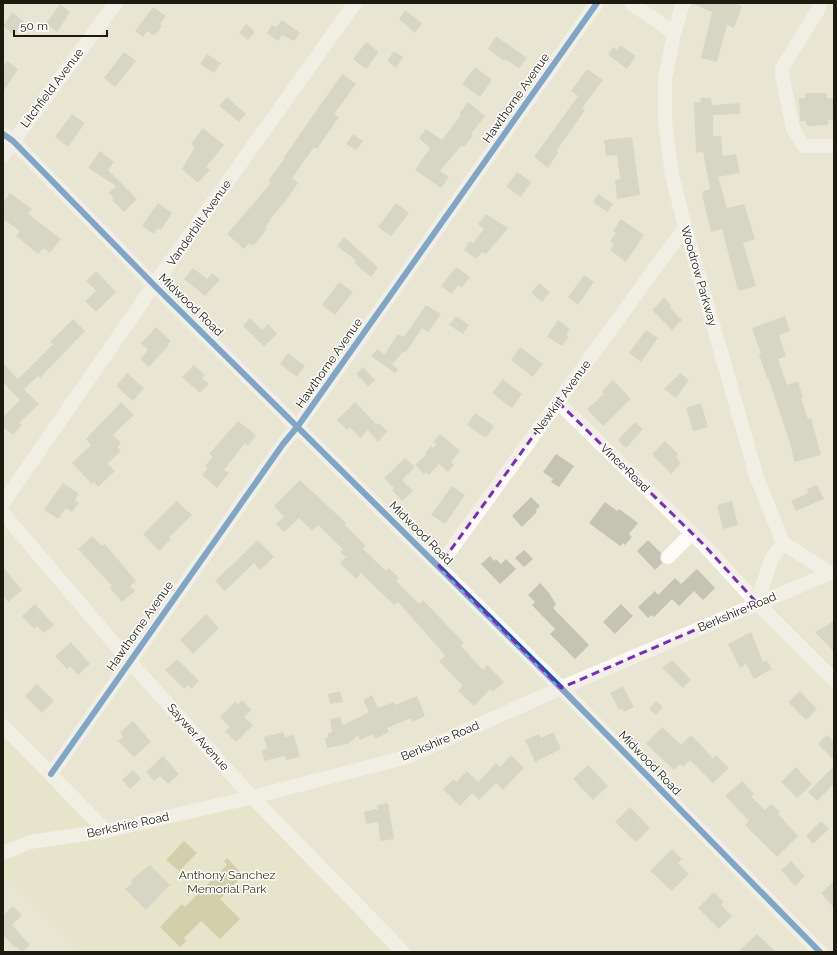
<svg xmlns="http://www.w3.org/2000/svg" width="837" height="955" viewBox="0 0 837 955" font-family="Raleway,sans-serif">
	<rect width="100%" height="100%" fill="#e8e6d3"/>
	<polygon fill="#e5e2be" points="3,732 104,836 251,806 393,952 79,952 3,877"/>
	<g fill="#b8b479">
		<polygon points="184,841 197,853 179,871 166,860"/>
		<polygon points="227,858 243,875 220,899 240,919 220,939 201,921 184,938 186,941 180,947 160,927 182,904 185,907 227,865 224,861"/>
	</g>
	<g fill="#c4c3b4">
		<polygon points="691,3 734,3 742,6 734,28 727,25 717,62 701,58 712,12"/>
		<polygon points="60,4 70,12 57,32 46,24"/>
		<polygon points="153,7 166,16 160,24 162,26 154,36 147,31 143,37 135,31"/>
		<polygon points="405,10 422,23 415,33 399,19"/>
		<polygon points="12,12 24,22 14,35 3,26"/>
		<polygon points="282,20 300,33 294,41 282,35 278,41 267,33 272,25 276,27"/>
		<polygon points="246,24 255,32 248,40 239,33"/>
		<polygon points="496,36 527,58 519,68 505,59 504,61 488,49"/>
		<polygon points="366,42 379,52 366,69 353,59"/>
		<polygon points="620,45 636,56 627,69 608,55 613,47 617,50"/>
		<polygon points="394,51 403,57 396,68 387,61"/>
		<polygon points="124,52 136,61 115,87 104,78"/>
		<polygon points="207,54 221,63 214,73 200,64"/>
		<polygon points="7,61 18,69 3,92 3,67"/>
		<polygon points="475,67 492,80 480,97 462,84"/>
		<polygon points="587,69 603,80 582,108 585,110 557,150 558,153 548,168 534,157 578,96 571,91"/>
		<polygon points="342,74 356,84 334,114 339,117 317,149 314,147 292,178 298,183 285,202 270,219 271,220 265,228 267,229 253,246 249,243 244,249 227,234 271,183 268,181 285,158 284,157"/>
		<polygon points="805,93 827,93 827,98 834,98 834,120 828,120 829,124 825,125 809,126 806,124 806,121 800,121 799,98 805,98"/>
		<polygon points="227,97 246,114 239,122 219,106"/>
		<polygon points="700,98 711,98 712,105 740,103 740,114 713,115 713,136 721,136 723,156 736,154 740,173 718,177 727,208 744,204 755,239 743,243 756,286 738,291 722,229 711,232 702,195 703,191 710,189 703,152 696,153 694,103 701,102"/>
		<polygon points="468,102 485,116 471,134 473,136 464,147 461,146 440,171 449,177 441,188 415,170 430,148 419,138 426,129 442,140 461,115 459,114"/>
		<polygon points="72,114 85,123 68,147 55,137"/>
		<polygon points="203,128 224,145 206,167 210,170 198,183 182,169 195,147 191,144"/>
		<polygon points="353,134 363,141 356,150 346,144"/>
		<polygon points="632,137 640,195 617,199 615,180 620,179 617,155 606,156 604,140"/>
		<polygon points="100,151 114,162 108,170 137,199 124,212 112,200 114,198 109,193 116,186 88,168"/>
		<polygon points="517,172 531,182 521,197 506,187"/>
		<polygon points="10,193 32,209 28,214 61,239 50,253 43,248 38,254 16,236 20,231 3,219 3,203"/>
		<polygon points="598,194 613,204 607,212 593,202"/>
		<polygon points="158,203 172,213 161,230 158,228 154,234 142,226"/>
		<polygon points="396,203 409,213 391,236 378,227"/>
		<polygon points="486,214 508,228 486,254 482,252 476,259 464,250 470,241 473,243 484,229 478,224"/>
		<polygon points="621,219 644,235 626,262 610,250 614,244 610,241 616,233 613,231"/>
		<polygon points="344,237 378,267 371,277 354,263 356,262 353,258 337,246"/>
		<polygon points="456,267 470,277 462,288 458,285 452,294 441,286"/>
		<polygon points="193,268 207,279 212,273 220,280 205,296 184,279"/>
		<polygon points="96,271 116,292 96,312 85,301 96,291 86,281"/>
		<polygon points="584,275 594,282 578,305 568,297"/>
		<polygon points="339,282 353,292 335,315 322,305"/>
		<polygon points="539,283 550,292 542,302 531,293"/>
		<polygon points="664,298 672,306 670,308 682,320 672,330 652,310"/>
		<polygon points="426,305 441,314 428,332 422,328 406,352 403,352 392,364 398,370 395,373 371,356 378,349 384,355 398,334 404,337"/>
		<polygon points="456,316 469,325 463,334 449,325"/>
		<polygon points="785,316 790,331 779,335 786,356 778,359 787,385 798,381 803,398 801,398 808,419 811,418 821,455 794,462 791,446 768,377 767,378 759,355 761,354 752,328"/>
		<polygon points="250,318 262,330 268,324 277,334 264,347 243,326"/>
		<polygon points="73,319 85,331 40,378 38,376 24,389 39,404 19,423 22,425 13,435 3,427 3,417 20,400 3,382 3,363 18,379 53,344 50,342"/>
		<polygon points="558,320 570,329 566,335 569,337 562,346 547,337"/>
		<polygon points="156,327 171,341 168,344 169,345 149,367 140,359 148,350 141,343"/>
		<polygon points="646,330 658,338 641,362 629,353"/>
		<polygon points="520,347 543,364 533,377 511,360"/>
		<polygon points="288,353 305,366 297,377 280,364"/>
		<polygon points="194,365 205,375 202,378 209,384 200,393 182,377"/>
		<polygon points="363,367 375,380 368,386 356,374"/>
		<polygon points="127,373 144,388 133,401 116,386"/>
		<polygon points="680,373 689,380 676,398 664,389"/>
		<polygon points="503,379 522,394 512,408 492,393"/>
		<polygon points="613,380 631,399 603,426 587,409 604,394 602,391"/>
		<polygon points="121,402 134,415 113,435 121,443 117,447 121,451 107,464 115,471 98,487 94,482 92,484 72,463 91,445 86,439"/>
		<polygon points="355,402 377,425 379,423 387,431 378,442 368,430 360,438 350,427 347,430 337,420"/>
		<polygon points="701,403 708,427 693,431 686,408"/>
		<polygon points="475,413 494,426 486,438 467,425"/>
		<polygon points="238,421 256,435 248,446 245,443 224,470 229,473 217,488 202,475 208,468 205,466 213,457 209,454"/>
		<polygon points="635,422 643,429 626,448 618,440"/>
		<polygon points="440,434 460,451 451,462 454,465 448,472 439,464 429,475 426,472 424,474 415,465 427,454 425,453 431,446 433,448 437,444 433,442"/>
		<polygon points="665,441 678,454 676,457 681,463 671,474 652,454"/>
		<polygon points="556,454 574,466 559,487 551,482 553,479 543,472"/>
		<polygon points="405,458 415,467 402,480 413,491 402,501 392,490 394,488 384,478"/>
		<polygon points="300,480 346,523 345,525 366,546 363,549 386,571 389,568 399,578 396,581 419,604 423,600 464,643 461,646 483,670 487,665 504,682 493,692 490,689 474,706 458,691 463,686 439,661 445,656 438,647 398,602 394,605 361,573 356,579 340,563 346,557 340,552 343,549 318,525 312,531 299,518 284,532 276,524 284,517 274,506"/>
		<polygon points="63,483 79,494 75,500 79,503 72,512 66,508 58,519 44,510"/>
		<polygon points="817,485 824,499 796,511 791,501 808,493 807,489"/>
		<polygon points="452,486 465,495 445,524 431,515"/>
		<polygon points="531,497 540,506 536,510 537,512 522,527 512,516"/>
		<polygon points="177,501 192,515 169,537 171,539 159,551 143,534"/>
		<polygon points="732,501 738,525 723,529 717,505"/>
		<polygon points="605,502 617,511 619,509 638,523 629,534 632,537 625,545 623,543 620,546 589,523"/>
		<polygon points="92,536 102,546 105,544 136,581 130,586 135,591 122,602 110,588 112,586 78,549"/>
		<polygon points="258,540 274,557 260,570 254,563 225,591 215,581"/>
		<polygon points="648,540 661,553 660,559 662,563 655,570 637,551"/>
		<polygon points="524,550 533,559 524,567 515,558"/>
		<polygon points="490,556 494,561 496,559 501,564 506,559 516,569 500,584 481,564"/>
		<polygon points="3,567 22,590 8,602 3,596"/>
		<polygon points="697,569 715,588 703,600 694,591 679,606 672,599 654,617 652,615 648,618 638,607 655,591 658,595 675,578 681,584"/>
		<polygon points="540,583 549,593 556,604 553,608 589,645 575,659 550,634 555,629 532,605 535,602 528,595"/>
		<polygon points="35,604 54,625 44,633 37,626 34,629 22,616"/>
		<polygon points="621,604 633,616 615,634 603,622"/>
		<polygon points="206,614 219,628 193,654 180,640"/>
		<polygon points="834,621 834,652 815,632"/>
		<polygon points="751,632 763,662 767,660 772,669 754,679 746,664 740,668 728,644"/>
		<polygon points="71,642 90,664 78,675 70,666 67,669 55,656"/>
		<polygon points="177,659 199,681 191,689 188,685 184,689 165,670"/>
		<polygon points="672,660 691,680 683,688 662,668"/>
		<polygon points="37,684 54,701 42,713 25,696"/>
		<polygon points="623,686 634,707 624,712 622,708 619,710 610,693"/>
		<polygon points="340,691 343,702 330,704 328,694"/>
		<polygon points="800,691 817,709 806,720 788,702"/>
		<polygon points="372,695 378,708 394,702 395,705 417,696 425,716 412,722 411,718 387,728 389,732 375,739 373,734 360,740 358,735 348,744 327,748 325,738 328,738 328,733 332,732 330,719 340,717 343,725 369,712 363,700"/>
		<polygon points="242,700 252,710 244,717 253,725 236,742 225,731 230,727 220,717 235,702 238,704"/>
		<polygon points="656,701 663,707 656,715 649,709"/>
		<polygon points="133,721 151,742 134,757 118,741 123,737 120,732"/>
		<polygon points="662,727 681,745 690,736 693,737 713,758 716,755 729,768 713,783 690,760 683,767 680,764 674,770 646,744"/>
		<polygon points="283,732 285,737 294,735 300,757 286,760 285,756 264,761 262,750 267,749 264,737"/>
		<polygon points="553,732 561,749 535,762 525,740 539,734 541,738"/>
		<polygon points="827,735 834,742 834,760 818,744"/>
		<polygon points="511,755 524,768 503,790 496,783 479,800 472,793 460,806 443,789 454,779 456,782 467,771 478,782 496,763 500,767"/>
		<polygon points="163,756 179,774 168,784 160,776 154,781 146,772"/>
		<polygon points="588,765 608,786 593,800 573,779"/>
		<polygon points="834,766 834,784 817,801 808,792"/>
		<polygon points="796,767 812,784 797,798 781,782"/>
		<polygon points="133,770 141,779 130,789 122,780"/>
		<polygon points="742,781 754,794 751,796 765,810 771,804 780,812 778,814 798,836 777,857 745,825 749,821 725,796"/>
		<polygon points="388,803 394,839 380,841 378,822 366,824 364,812 378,809 377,805"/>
		<polygon points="630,807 650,828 636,842 615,822"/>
		<polygon points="821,821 829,829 813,844 806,836"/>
		<polygon points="672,849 682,859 678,863 689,874 672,891 650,871"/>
		<polygon points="791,861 805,876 795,886 781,870"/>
		<polygon points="150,865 170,885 146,910 125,889 133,882 131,880"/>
		<polygon points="834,881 834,908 821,893"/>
		<polygon points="714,892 724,902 721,905 732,916 719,929 698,908"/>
		<polygon points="13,906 22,915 12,925 30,945 22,952 17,947 15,948 3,935 3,915"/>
		<polygon points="757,934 776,952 738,952"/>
	</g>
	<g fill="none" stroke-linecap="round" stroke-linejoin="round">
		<g stroke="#fcfbf8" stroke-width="14">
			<polyline points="631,3 674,33"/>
			<polyline points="683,3 674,33 665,79 665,122 672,175 685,227 757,478 783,543 830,573"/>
			<polyline points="820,3 818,10 782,68 782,74 793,129 804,146 834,146"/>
			<polyline points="3,134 13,141 154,285 561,688 820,952"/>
			<polyline points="3,155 116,3"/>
			<polyline points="558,402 703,544 757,603 834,680"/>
			<polyline points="3,503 154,285 355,3"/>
			<polyline points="3,513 129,661 251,796 403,952"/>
			<polyline points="668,557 692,533"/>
			<polyline points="439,566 685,227"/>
			<polyline points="757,603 771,560 783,543"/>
			<polyline points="3,726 106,831"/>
			<polyline points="51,774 283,444 298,426 597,3"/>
			<polyline points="3,853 30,842 106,831 253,797 407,757 561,688 830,573 834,574"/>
		</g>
		<defs>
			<g id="cycleway">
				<polyline points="3,134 13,141 154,285 561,688 820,952"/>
				<polyline points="51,774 283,444 298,426 597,3"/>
			</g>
		</defs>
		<use href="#cycleway" stroke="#fff" stroke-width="8"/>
		<use href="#cycleway" stroke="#0057b8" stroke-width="6"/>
	</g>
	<path d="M0 0H837V955H0ZM558 402 703 544 757 603 561 688 439 566Z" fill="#e8e6d3" fill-opacity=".55" fill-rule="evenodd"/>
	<path fill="none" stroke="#7b2cbf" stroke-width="3" stroke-dasharray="8 5" stroke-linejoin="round" d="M558 402 703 544 757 603 561 688 439 566Z"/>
	<g text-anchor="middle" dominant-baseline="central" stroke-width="3" stroke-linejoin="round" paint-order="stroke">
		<g font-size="12" fill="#1c1b0f" stroke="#fff">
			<text transform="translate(52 88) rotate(-53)">Litchfield Avenue</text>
			<text transform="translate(516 98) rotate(-55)">Hawthorne Avenue</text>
			<text transform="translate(199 223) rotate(-55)">Vanderbilt Avenue</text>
			<text transform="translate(699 276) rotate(74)">Woodrow Parkway</text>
			<text transform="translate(191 305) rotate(44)">Midwood Road</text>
			<text transform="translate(329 363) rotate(-55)">Hawthorne Avenue</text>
			<text transform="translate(562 397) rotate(-54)">Newkirt Avenue</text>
			<text transform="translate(625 468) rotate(44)">Vince Road</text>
			<text transform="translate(421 533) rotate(45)">Midwood Road</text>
			<text transform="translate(737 612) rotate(-23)">Berkshire Road</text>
			<text transform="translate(140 626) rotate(-55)">Hawthorne Avenue</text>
			<text transform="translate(198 737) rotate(48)">Saywer Avenue</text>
			<text transform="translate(440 741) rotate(-23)">Berkshire Road</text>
			<text transform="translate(650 763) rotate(46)">Midwood Road</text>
			<text transform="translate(128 825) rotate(-12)">Berkshire Road</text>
		</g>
		<g font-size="12" fill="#373413" stroke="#fff">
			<text x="227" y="875">Anthony Sanchez<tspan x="227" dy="14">Memorial Park</tspan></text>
		</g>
	</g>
	<rect width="837" height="955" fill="none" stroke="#1c1b0f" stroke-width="8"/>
	<path d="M14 30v6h93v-6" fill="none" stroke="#1c1b0f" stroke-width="2"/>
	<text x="20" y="30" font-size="12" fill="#1c1b0f" stroke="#ffffff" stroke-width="3" paint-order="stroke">50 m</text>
</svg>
